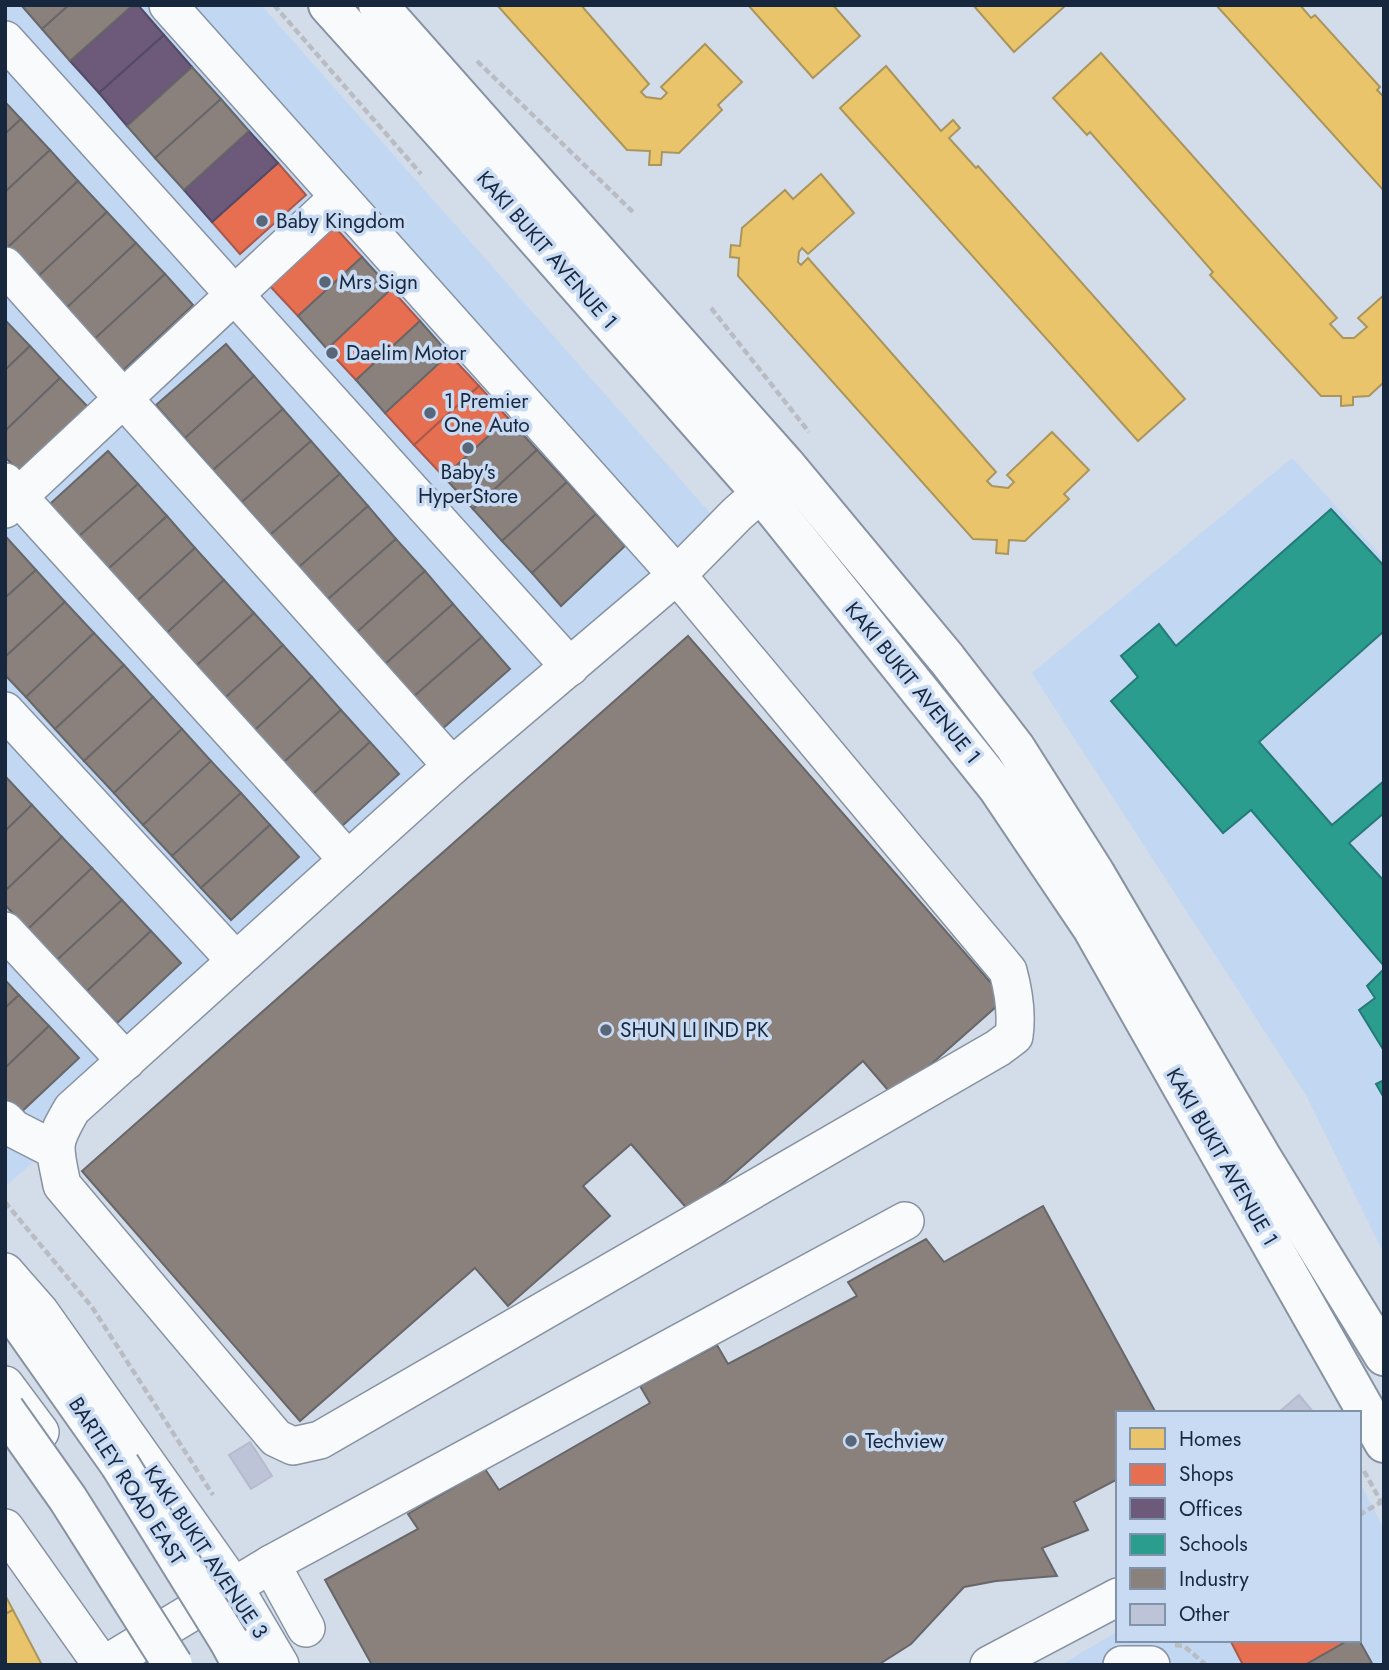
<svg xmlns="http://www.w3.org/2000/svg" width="1389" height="1670" viewBox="0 0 1389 1670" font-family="Jost,sans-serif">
	<rect width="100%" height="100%" fill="#d3dce9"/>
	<g fill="#c2d7f2">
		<polygon points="5,5 261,5 732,538 5,1187"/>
		<polygon points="1292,458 1384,559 1384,1254 1306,1095 1032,673"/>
		<polygon points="1360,1483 1384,1529 1384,1665 1061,1665 1118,1631 1118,1640 1359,1640"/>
	</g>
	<g fill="#e9c46a" stroke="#aa955d" stroke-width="2">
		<polygon points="497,5 581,5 649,84 641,92 646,97 661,99 667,93 661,87 705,44 742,82 718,105 722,110 679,153 662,152 661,165 649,165 650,151 627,150"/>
		<polygon points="748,5 833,5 860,36 813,78"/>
		<polygon points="973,5 1066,5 1014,52"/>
		<polygon points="1216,5 1300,5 1311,18 1315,15 1380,87 1377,90 1384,97 1384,191"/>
		<polygon points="1101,53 1337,318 1330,324 1343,338 1354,338 1367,327 1358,318 1384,295 1384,382 1369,396 1353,397 1353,405 1341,406 1341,396 1321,396 1210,275 1213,272 1090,132 1087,135 1053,98"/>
		<polygon points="886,66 941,131 953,120 960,128 949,138 976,168 978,166 1185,399 1138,441 840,108"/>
		<polygon points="821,174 854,213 808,254 802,248 799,252 798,262 801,265 808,258 996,472 987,481 992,486 1008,488 1014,482 1007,475 1052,432 1089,470 1064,494 1069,499 1025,541 1009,540 1008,554 996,553 997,540 973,539 738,276 739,258 730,257 731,245 740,246 742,228 785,190 793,199"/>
		<polygon points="5,1595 13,1610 5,1614"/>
		<polygon points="13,1610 42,1665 5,1665 5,1614"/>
	</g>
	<g fill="#e76f51" stroke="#a8594b" stroke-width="2">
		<polygon points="278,163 306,195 240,254 212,222"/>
		<polygon points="333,225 362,257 298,316 268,284"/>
		<polygon points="391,289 420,321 356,380 327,349"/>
		<polygon points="449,354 479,386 414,445 385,413"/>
		<polygon points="479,386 508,418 444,477 414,445"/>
		<polygon points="1230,1640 1349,1640 1305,1665 1243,1665"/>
	</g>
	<g fill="#6d597a" stroke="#534a68" stroke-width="2">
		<polygon points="133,5 138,5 164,35 99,93 70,61"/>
		<polygon points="164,35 192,67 127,126 99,93"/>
		<polygon points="249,131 278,163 212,222 184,190"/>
	</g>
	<g fill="#2a9d8f" stroke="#247a77" stroke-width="2">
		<polygon points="1331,509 1384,566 1384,631 1259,742 1332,825 1384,781 1384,813 1349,843 1384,881 1384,966 1251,810 1223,833 1111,701 1138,677 1121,656 1159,624 1176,646"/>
		<polygon points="1384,969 1384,1051 1359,1010 1375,998 1367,986"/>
		<polygon points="1384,1080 1384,1098 1376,1084"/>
	</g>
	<g fill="#8a817c" stroke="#676669" stroke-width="2">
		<polygon points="21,5 69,5 42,29"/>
		<polygon points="69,5 133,5 70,61 42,29"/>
		<polygon points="192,67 221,99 155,158 127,126"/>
		<polygon points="221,99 249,131 184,190 155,158"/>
		<polygon points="5,102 21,119 5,134"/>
		<polygon points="21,119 50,150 5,192 5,134"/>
		<polygon points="50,150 78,181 5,250 5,192"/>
		<polygon points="78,181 107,212 32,282 5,250"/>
		<polygon points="107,212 136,243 61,313 32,282"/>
		<polygon points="136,243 165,274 89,344 61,313"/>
		<polygon points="362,257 391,289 327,349 298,316"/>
		<polygon points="165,274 193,305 118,375 89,344"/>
		<polygon points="5,320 30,346 5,370"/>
		<polygon points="420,321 449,354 385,413 356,380"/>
		<polygon points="226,344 254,376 185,438 156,405"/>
		<polygon points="30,346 60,378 5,431 5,370"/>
		<polygon points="254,376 283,409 213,470 185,438"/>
		<polygon points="60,378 90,409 23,475 5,457 5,431"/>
		<polygon points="283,409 311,441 242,502 213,470"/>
		<polygon points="508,418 537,450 473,509 444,477"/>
		<polygon points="311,441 340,474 270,535 242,502"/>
		<polygon points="537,450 567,482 502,541 473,509"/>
		<polygon points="108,451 138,484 68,546 39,514"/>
		<polygon points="340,474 368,506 299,567 270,535"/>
		<polygon points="567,482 596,514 532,573 502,541"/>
		<polygon points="138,484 167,516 97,579 68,546"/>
		<polygon points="368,506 396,539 327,600 299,567"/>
		<polygon points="596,514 625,546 561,606 532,573"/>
		<polygon points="167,516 195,548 126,611 97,579"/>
		<polygon points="7,538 36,570 5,598 5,539"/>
		<polygon points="396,539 425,571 356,633 327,600"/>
		<polygon points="195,548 224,580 156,643 126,611"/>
		<polygon points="36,570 65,602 5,657 5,598"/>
		<polygon points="425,571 453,604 384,665 356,633"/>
		<polygon points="224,580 254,613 185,676 156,643"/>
		<polygon points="65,602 94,633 26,697 5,675 5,657"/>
		<polygon points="453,604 482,637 412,698 384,665"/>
		<polygon points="254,613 283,645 214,708 185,676"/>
		<polygon points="94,633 124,665 55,729 26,697"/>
		<polygon points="688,636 1005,999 894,1097 863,1061 690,1212 631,1144 583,1186 610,1216 508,1306 475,1268 300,1421 82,1171"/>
		<polygon points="482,637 510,669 441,730 412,698"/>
		<polygon points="283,645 312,677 243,741 214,708"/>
		<polygon points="124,665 153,697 84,761 55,729"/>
		<polygon points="312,677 341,710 272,773 243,741"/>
		<polygon points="153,697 182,729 114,793 84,761"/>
		<polygon points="341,710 370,742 301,805 272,773"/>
		<polygon points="182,729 211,761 143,825 114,793"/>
		<polygon points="370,742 399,774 330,837 301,805"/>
		<polygon points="211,761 241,793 172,856 143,825"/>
		<polygon points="5,776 32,805 5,831"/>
		<polygon points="241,793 270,825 201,888 172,856"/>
		<polygon points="32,805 62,837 5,891 5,831"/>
		<polygon points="270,825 299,857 231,920 201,888"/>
		<polygon points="62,837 92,868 28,929 5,905 5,891"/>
		<polygon points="92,868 122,900 57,960 28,929"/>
		<polygon points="122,900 151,931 87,991 57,960"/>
		<polygon points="151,931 181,963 117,1023 87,991"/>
		<polygon points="5,980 19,995 5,1008"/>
		<polygon points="19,995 49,1026 5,1068 5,1008"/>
		<polygon points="49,1026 79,1058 17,1116 5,1104 5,1068"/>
		<polygon points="1043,1206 1156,1413 1118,1413 1118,1479 1074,1502 1088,1530 1042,1548 1057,1576 996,1581 964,1587 911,1644 878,1665 372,1665 325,1580 418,1529 408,1514 485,1469 499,1490 650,1403 640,1386 717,1345 728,1364 857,1296 848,1282 926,1239 944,1262"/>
		<polygon points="1349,1640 1359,1640 1373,1665 1305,1665"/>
	</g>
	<g fill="#bec4d7" stroke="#b5bbcd" stroke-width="2">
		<polygon points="1299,1395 1314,1413 1278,1413"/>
		<polygon points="250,1442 272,1476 251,1489 229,1455"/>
	</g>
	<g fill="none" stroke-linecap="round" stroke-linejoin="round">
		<defs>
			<g id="minor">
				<path d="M168 5 677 575 1008 971C1014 993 1017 1014 1014 1036L998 1048 320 1440 293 1446 276 1438 62 1185C54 1145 51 1145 72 1109L452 766 677 575 737 514 761 493"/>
				<polyline points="5,40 570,667"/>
				<polyline points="5,266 452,766"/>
				<polyline points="5,482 348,860"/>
				<polyline points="5,509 339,197"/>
				<polyline points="5,711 236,961"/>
				<polyline points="5,931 126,1061"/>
				<polyline points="5,1120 14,1129 55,1150"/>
				<polyline points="5,1272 40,1312 234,1587 280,1665"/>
				<polyline points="5,1385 40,1432"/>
				<polyline points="5,1528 102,1665"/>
				<polyline points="271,1564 306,1628"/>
				<polyline points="104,1665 271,1564 905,1221"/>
				<polyline points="989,1665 1118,1597"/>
				<polyline points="1122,1665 1151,1665"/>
			</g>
			<g id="major">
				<polyline points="328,5 454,145 761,493 997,787 1092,928 1384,1443"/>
				<polyline points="378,5 785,464 947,659 1015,747 1095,873 1261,1156 1384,1356"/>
			</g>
			<g id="highway">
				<polyline points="5,1302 120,1465"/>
				<polyline points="229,1641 242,1665"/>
			</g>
		</defs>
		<use href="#minor" stroke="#8792a2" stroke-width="40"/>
		<use href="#major" stroke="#8792a2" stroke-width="42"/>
		<use href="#highway" stroke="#8792a2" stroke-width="42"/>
		<g stroke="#b9bdc3" stroke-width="4.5" stroke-dasharray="7 3.5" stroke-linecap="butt">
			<polyline points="274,5 421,174"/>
			<polyline points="477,61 635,214"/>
			<polyline points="711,308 809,432"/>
			<polyline points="5,1202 92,1307 213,1495"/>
			<polyline points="1364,1471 1384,1507"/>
			<polyline points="1359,1515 1381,1502"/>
			<polyline points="1175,1645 1184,1646 1206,1665"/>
		</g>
		<use href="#minor" stroke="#f8fafc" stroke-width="37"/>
		<use href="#major" stroke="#f8fafc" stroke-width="38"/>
		<use href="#highway" stroke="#f8fafc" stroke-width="38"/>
		<defs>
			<g id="highway-bridge">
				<polyline points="5,1410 68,1499 173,1665"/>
				<polyline points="120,1465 229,1641"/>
			</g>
		</defs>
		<use href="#highway-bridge" stroke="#8792a2" stroke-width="42" stroke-linecap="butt"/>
		<use href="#highway-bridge" stroke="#f8fafc" stroke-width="38"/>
	</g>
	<g fill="#58667a" stroke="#c9dbf3" stroke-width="2.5">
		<circle cx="262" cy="221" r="7"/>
		<circle cx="325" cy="282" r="7"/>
		<circle cx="332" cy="353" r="7"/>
		<circle cx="430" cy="413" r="7"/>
		<circle cx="468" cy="448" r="7"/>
		<circle cx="606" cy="1030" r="7"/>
		<circle cx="851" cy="1441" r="7"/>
	</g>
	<g text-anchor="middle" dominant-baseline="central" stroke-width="7" stroke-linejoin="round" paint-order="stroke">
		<g font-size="21" fill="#16273e" stroke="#c9dbf3" text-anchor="start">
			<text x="276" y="221">Baby Kingdom</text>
			<text x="339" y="282">Mrs Sign</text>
			<text x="346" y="353">Daelim Motor</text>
			<text x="444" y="401">1 Premier<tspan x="444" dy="24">One Auto</tspan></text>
			<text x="468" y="472" text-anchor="middle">Baby's<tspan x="468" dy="24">HyperStore</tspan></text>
			<text x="620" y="1030">SHUN LI IND PK</text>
			<text x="865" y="1441">Techview</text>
		</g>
		<g font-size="21" fill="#16273e" stroke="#c9dbf3">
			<text transform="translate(547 250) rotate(49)">KAKI BUKIT AVENUE 1</text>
			<text transform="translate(913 683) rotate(51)">KAKI BUKIT AVENUE 1</text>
			<text transform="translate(1222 1157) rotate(60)">KAKI BUKIT AVENUE 1</text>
			<text transform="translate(127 1481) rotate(57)">BARTLEY ROAD EAST</text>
			<text transform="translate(206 1552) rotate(56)">KAKI BUKIT AVENUE 3</text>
		</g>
	</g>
	<rect width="1389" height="1670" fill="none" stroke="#16273e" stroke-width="14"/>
	<rect x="1116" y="1411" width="245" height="231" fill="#c9dbf3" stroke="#8193ab" stroke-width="2"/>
	<rect x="1130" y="1428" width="35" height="21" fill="#e9c46a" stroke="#8193ab" stroke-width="2"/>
	<text x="1179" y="1446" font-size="21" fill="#16273e">Homes</text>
	<rect x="1130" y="1464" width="35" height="21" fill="#e76f51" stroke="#8193ab" stroke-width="2"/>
	<text x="1179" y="1481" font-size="21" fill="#16273e">Shops</text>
	<rect x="1130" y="1498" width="35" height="21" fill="#6d597a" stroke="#8193ab" stroke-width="2"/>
	<text x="1179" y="1516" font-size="21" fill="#16273e">Offices</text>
	<rect x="1130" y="1534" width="35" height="21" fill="#2a9d8f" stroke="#8193ab" stroke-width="2"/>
	<text x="1179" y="1551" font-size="21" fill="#16273e">Schools</text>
	<rect x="1130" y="1568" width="35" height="21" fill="#8a817c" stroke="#8193ab" stroke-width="2"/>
	<text x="1179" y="1586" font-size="21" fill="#16273e">Industry</text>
	<rect x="1130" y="1604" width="35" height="21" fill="#bec4d7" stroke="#8193ab" stroke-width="2"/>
	<text x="1179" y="1621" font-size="21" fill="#16273e">Other</text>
</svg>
